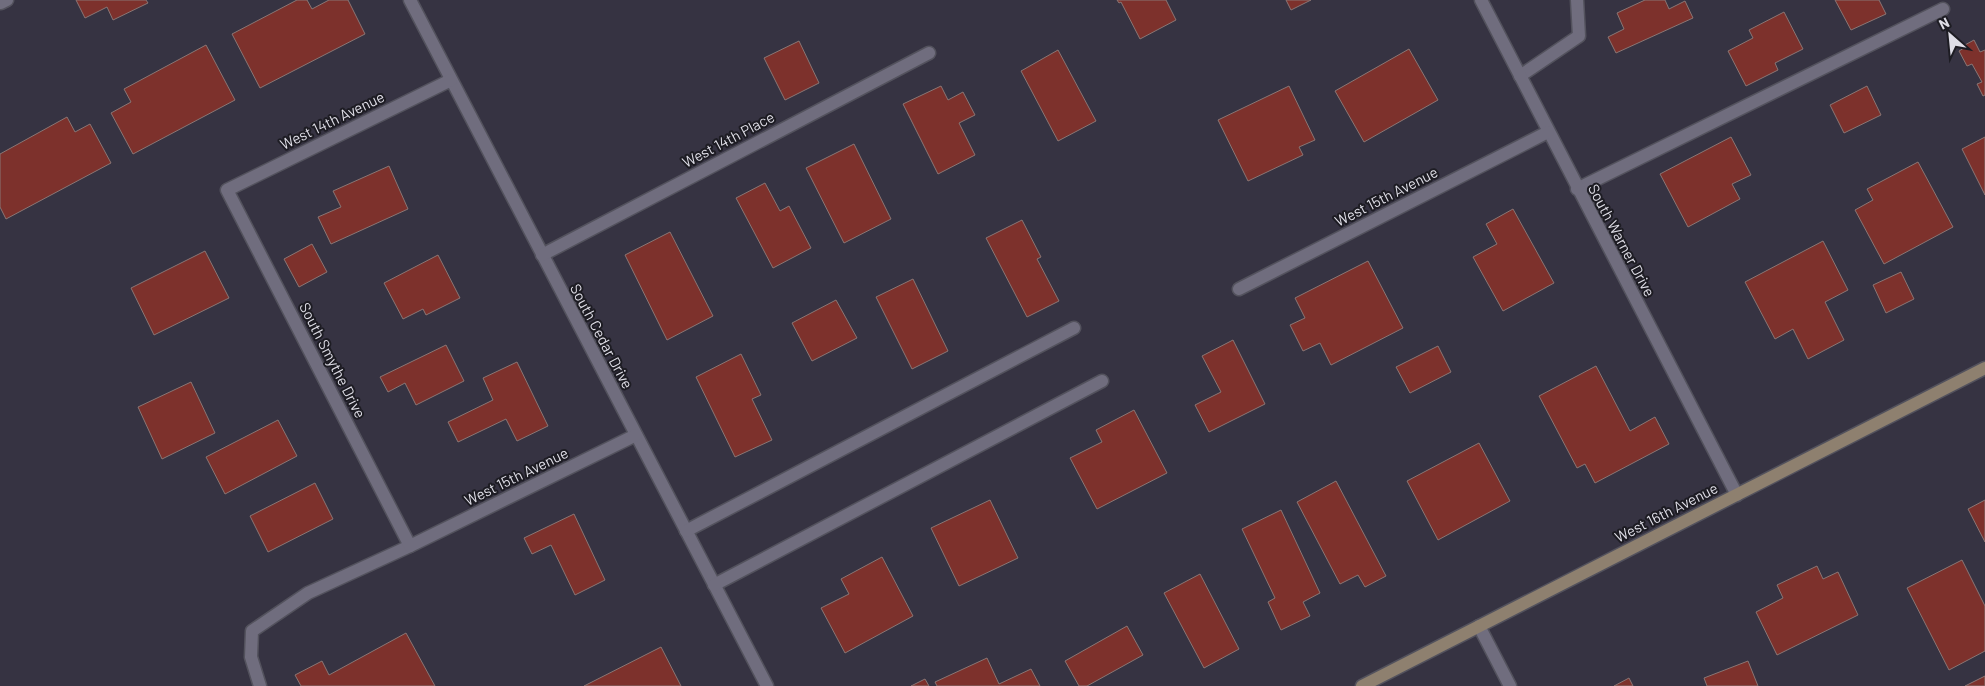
<svg xmlns="http://www.w3.org/2000/svg" width="1985" height="686" viewBox="0 0 1985 686" font-family="Barlow,sans-serif">
	<rect width="100%" height="100%" fill="#363342"/>
	<g fill="#7d312c" stroke="#8a7674">
		<polygon points="76,0 146,0 148,3 113,20 107,7 85,18"/>
		<polygon points="297,0 307,0 312,9 329,0 348,0 365,34 260,88 232,34"/>
		<polygon points="1117,0 1166,0 1176,20 1140,39 1121,2 1119,3"/>
		<polygon points="1286,0 1311,0 1291,10"/>
		<polygon points="1645,0 1665,0 1669,9 1685,1 1693,18 1616,53 1608,37 1624,29 1617,13"/>
		<polygon points="1835,0 1879,0 1886,14 1851,30"/>
		<polygon points="1784,12 1803,49 1775,63 1778,70 1746,86 1728,51 1753,38 1749,30"/>
		<polygon points="1974,40 1980,52 1985,50 1985,95 1983,96 1977,84 1982,82 1972,64 1967,66 1959,51 1964,48 1963,46"/>
		<polygon points="799,41 819,83 785,100 764,58"/>
		<polygon points="206,45 235,100 133,154 111,113 131,102 124,89"/>
		<polygon points="1409,49 1438,100 1364,142 1335,91"/>
		<polygon points="1058,50 1096,121 1058,141 1021,71"/>
		<polygon points="941,86 948,100 963,92 975,115 959,123 975,155 938,174 903,104"/>
		<polygon points="1289,86 1315,140 1299,147 1303,155 1248,181 1218,120"/>
		<polygon points="1867,86 1881,115 1844,133 1830,105"/>
		<polygon points="67,117 75,132 90,124 111,163 6,219 0,207 0,154"/>
		<polygon points="1731,137 1751,175 1732,184 1740,199 1688,227 1660,174"/>
		<polygon points="1985,137 1985,195 1962,149"/>
		<polygon points="854,144 891,219 844,243 806,168"/>
		<polygon points="1918,162 1953,227 1884,264 1855,210 1873,200 1867,189"/>
		<polygon points="389,166 408,209 331,244 318,217 341,207 333,191"/>
		<polygon points="765,183 780,211 789,206 811,248 773,268 736,198"/>
		<polygon points="1513,209 1554,283 1503,311 1473,257 1497,244 1486,224"/>
		<polygon points="1022,220 1041,257 1037,259 1059,301 1027,317 986,238"/>
		<polygon points="670,232 713,316 667,340 625,255"/>
		<polygon points="1823,241 1848,290 1825,302 1844,340 1808,359 1793,329 1775,339 1745,282"/>
		<polygon points="312,244 327,272 299,287 284,259"/>
		<polygon points="205,251 229,298 154,335 131,288"/>
		<polygon points="438,255 460,298 426,315 423,309 403,319 384,283"/>
		<polygon points="1368,261 1403,328 1331,365 1320,343 1303,351 1290,325 1305,318 1295,298"/>
		<polygon points="1901,272 1914,299 1886,313 1873,285"/>
		<polygon points="913,279 948,351 912,369 876,297"/>
		<polygon points="836,300 857,338 812,361 792,323"/>
		<polygon points="1233,340 1265,404 1209,432 1195,405 1221,392 1202,356"/>
		<polygon points="446,345 464,381 416,405 405,383 388,392 380,377"/>
		<polygon points="1438,346 1451,372 1410,393 1396,367"/>
		<polygon points="741,354 761,395 752,399 772,440 735,457 696,377"/>
		<polygon points="517,362 548,426 517,441 506,419 458,442 448,422 493,400 483,378"/>
		<polygon points="1596,366 1630,431 1655,417 1669,444 1595,483 1585,464 1577,468 1539,396"/>
		<polygon points="191,382 215,433 162,459 138,407"/>
		<polygon points="1134,410 1167,473 1097,509 1070,458 1102,442 1096,430"/>
		<polygon points="278,420 297,456 225,494 206,457"/>
		<polygon points="1479,443 1510,501 1438,540 1407,481"/>
		<polygon points="1336,481 1386,576 1365,587 1358,575 1340,584 1297,502"/>
		<polygon points="315,483 333,519 268,552 250,516"/>
		<polygon points="990,500 1018,558 959,586 931,528"/>
		<polygon points="1985,500 1985,542 1968,509"/>
		<polygon points="1281,510 1320,593 1303,602 1310,616 1281,630 1268,602 1275,598 1242,529"/>
		<polygon points="574,514 605,580 575,595 551,545 532,554 524,538"/>
		<polygon points="882,557 913,616 845,653 821,608 849,594 841,579"/>
		<polygon points="1962,560 1985,606 1985,651 1949,670 1907,588"/>
		<polygon points="1817,566 1823,579 1838,572 1858,615 1777,655 1756,612 1783,598 1777,585"/>
		<polygon points="1200,574 1239,649 1204,668 1164,593"/>
		<polygon points="1127,626 1143,655 1087,686 1079,686 1065,661"/>
		<polygon points="406,633 435,686 301,686 295,675 322,661 329,675"/>
		<polygon points="661,647 681,686 584,686"/>
		<polygon points="987,658 999,684 1031,669 1040,686 937,686 935,682"/>
		<polygon points="1748,661 1758,686 1707,686 1704,678"/>
		<polygon points="1985,676 1985,686 1965,686"/>
		<polygon points="1629,678 1633,686 1614,686"/>
		<polygon points="925,679 929,686 911,686"/>
	</g>
	<g fill="none" stroke-linecap="round" stroke-linejoin="round">
		<defs>
			<g id="lane">
				<polyline points="1,3 7,0"/>
				<polyline points="1520,76 1579,36 1577,0"/>
				<polyline points="1577,189 1943,9"/>
				<polyline points="260,686 251,657 252,631 308,593 410,546"/>
			</g>
			<g id="street">
				<polyline points="410,0 767,686"/>
				<polyline points="1481,0 1737,495"/>
				<polyline points="451,80 227,190 410,546 636,435"/>
				<polyline points="542,255 929,53"/>
				<polyline points="1239,289 1548,132"/>
				<polyline points="686,531 1074,328"/>
				<polyline points="714,585 1102,381"/>
				<polyline points="1479,626 1510,686"/>
			</g>
			<polyline id="secondary" points="1362,686 1985,368"/>
		</defs>
		<use href="#lane" stroke="#53525d" stroke-width="15"/>
		<use href="#street" stroke="#53525d" stroke-width="15"/>
		<use href="#secondary" stroke="#53525d" stroke-width="15"/>
		<use href="#lane" stroke="#706d7e" stroke-width="12"/>
		<use href="#street" stroke="#706d7e" stroke-width="12"/>
		<use href="#secondary" stroke="#8e806f" stroke-width="12"/>
	</g>
	<g text-anchor="middle" dominant-baseline="central" stroke-width="4" stroke-linejoin="round" paint-order="stroke">
		<g font-size="15" fill="#dfdee7" stroke="#1d1c23">
			<text transform="translate(332 120) rotate(-26)">West 14th Avenue</text>
			<text transform="translate(728 139) rotate(-28)">West 14th Place</text>
			<text transform="translate(1386 196) rotate(-27)">West 15th Avenue</text>
			<text transform="translate(1622 240) rotate(62)">South Warner Drive</text>
			<text transform="translate(602 336) rotate(62)">South Cedar Drive</text>
			<text transform="translate(333 360) rotate(63)">South Smythe Drive</text>
			<text transform="translate(516 476) rotate(-26)">West 15th Avenue</text>
			<text transform="translate(1666 512) rotate(-27)">West 16th Avenue</text>
		</g>
	</g>
	<g transform="translate(1950 35) rotate(333)" stroke="#1d1c23" stroke-width="4" paint-order="stroke">
	<path d="M0-4L9 19L0 12L-9 19Z" fill="#dfdee7"/>
	<text y="-8" font-size="14" font-weight="bold" text-anchor="middle" fill="#dfdee7">N</text>
	</g>
</svg>
